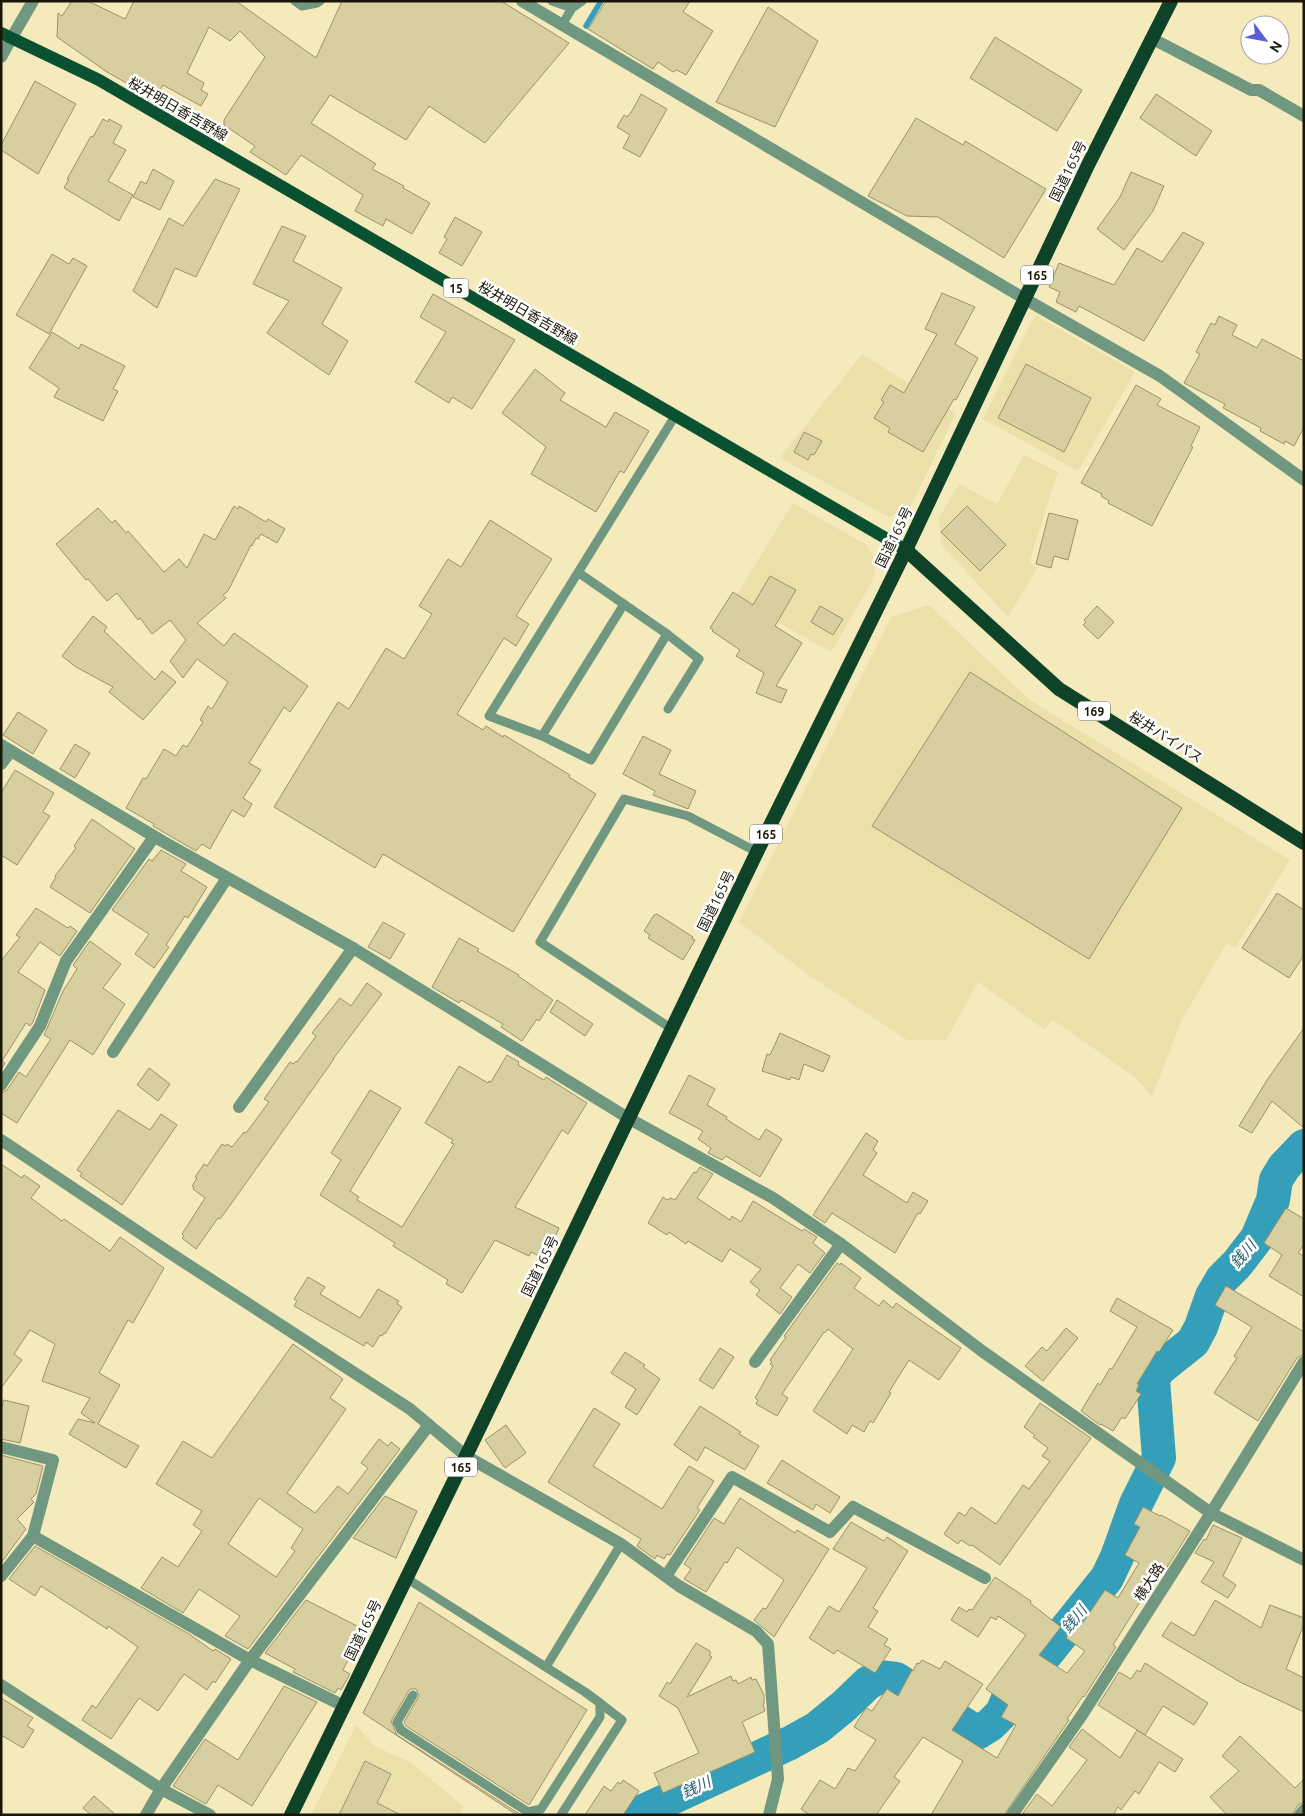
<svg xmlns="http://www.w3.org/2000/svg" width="1305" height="1816" viewBox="0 0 1305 1816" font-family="Ubuntu,'Noto Sans JP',sans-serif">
	<rect width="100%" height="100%" fill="#f4eabc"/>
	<g fill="#ebe0aa">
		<polygon points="1035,315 1135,372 1078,471 983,419"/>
		<polygon points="862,354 956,413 910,508 889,517 780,458"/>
		<polygon points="1024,455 1058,472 1029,562 1037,568 1008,617 941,544 939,518 959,484 997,504"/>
		<polygon points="793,503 865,544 877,562 872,582 831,652 735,598"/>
		<polygon points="929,605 1030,700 1290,860 1235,948 1227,943 1181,1021 1152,1097 1136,1078 1053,1020 1044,1029 978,982 946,1040 907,1040 810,976 739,922 891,617"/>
		<polygon points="356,1725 374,1746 410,1762 464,1807 459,1815 311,1815"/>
	</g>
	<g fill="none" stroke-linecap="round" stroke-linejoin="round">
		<polyline stroke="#359eb8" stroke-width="5.5" points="586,26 601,1"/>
		<polyline stroke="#359eb8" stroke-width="34" points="635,1815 790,1743 817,1728 844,1706 868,1683 879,1677 896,1679 977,1733 990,1725 1002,1713 1009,1696 1022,1677 1046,1654 1107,1578 1117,1557 1136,1504 1159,1458 1153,1380 1158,1370 1193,1342 1201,1327 1212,1296 1222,1279 1237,1264 1257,1238 1273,1200 1276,1180 1284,1167 1304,1146"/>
	</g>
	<g fill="#d8cfa1" stroke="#9b9267" fill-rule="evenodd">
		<polygon points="72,1 88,1 125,19 134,1 236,1 316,58 342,1 501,1 569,43 485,143 429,106 406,140 330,95 311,123 376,164 372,169 404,186 403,188 430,203 412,234 386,219 383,226 355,211 363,195 301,155 286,175 250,152 255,146 224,125 224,120 265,57 240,31 230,41 209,27 187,73 204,83 201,90 208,94 201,106 163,85 155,99 107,72 57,37 58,13 62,16"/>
		<polygon points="606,1 690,1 683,12 713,31 686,75 677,70 673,72 658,62 653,69 588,29"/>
		<polygon points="768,7 818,41 775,127 716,102"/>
		<polygon points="995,37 1082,90 1057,131 970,78"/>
		<polygon points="35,81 76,104 38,174 1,150 1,145"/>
		<polygon points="641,94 667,109 640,157 623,148 630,135 617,127 624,115 627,117 632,111"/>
		<polygon points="1156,94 1212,131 1196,156 1140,118"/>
		<polygon points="916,118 963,145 965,141 1046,189 1004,258 938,217 907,216 868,196"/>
		<polygon points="103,119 108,122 109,119 122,126 113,143 126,150 108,181 133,195 119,221 64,188 69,179 67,179 91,136 93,137"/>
		<polygon points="153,169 174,181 160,210 133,197 141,181 146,184"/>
		<polygon points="1131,172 1164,186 1153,211 1124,250 1097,229 1120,197"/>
		<polygon points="215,179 240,189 196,277 175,268 157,308 133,291 169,218 183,226"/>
		<polygon points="455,217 482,232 462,266 439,253 447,239 444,237"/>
		<polygon points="282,226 306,236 293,261 342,288 322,324 348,341 329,375 267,333 289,301 253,284"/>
		<polygon points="1183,232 1204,243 1144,341 1079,306 1076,312 1056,302 1060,292 1049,287 1059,263 1114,285 1137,248 1162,262"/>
		<polygon points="52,254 69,264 73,258 87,266 49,334 16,315"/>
		<polygon points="942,293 975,307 955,344 978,358 956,400 954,399 923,452 888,432 890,428 874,418 884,402 881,400 890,385 904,393 937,334 925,329"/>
		<polygon points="433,294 515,340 472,409 452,397 449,403 415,382 446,332 420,317"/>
		<polygon points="1219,316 1237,325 1232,335 1257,348 1262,339 1304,361 1304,427 1294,446 1285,441 1284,444 1260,431 1261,428 1223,408 1225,404 1184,383 1200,354 1196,352 1211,323 1215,325"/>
		<polygon points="52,332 79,349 81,344 125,366 113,389 118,391 103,421 54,397 59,388 29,368"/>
		<polygon points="1026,364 1091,398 1064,452 998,418"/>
		<polygon points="535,369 565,393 560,400 606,427 615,412 649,431 624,473 620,471 596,512 531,474 546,447 502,413"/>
		<polygon points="1136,385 1161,399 1157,405 1200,427 1191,446 1193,447 1152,526 1108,503 1109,501 1101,496 1102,494 1081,483"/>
		<polygon points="804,432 822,441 814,455 811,454 808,460 794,452"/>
		<polygon points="234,506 238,509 239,506 266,522 268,519 285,529 277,543 261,534 258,539 256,538 252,546 251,545 228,591 223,595 226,598 197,623 224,646 234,633 308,686 290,712 284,707 249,763 261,770 243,798 252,804 244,817 232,810 210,849 202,844 196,851 153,826 154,824 126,808 143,778 146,779 164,749 176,756 183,745 187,747 203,722 200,720 208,706 212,709 228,682 197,659 183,678 170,661 186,640 170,620 152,634 140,618 138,620 117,593 107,601 88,579 86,580 56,544 98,508 112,523 115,520 126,533 128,531 164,572 179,559 187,568 204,534 215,540"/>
		<polygon points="967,506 1006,545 980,571 941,532"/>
		<polygon points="1049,513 1078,520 1068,560 1054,556 1051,568 1036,564"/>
		<polygon points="490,520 552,559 516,616 529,624 516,646 504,638 457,714 483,730 486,726 503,737 504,735 570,775 569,777 596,794 513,932 383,854 375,868 274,807 338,702 349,709 386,648 404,659 432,614 419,606 448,559 461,567"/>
		<polygon points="770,576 796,590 775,626 802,643 776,686 787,690 781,703 756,693 764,673 736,656 740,650 712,631 713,630 710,628 733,592 753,605"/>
		<polygon points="820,606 843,619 833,635 811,622"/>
		<polygon points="1097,606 1114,622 1098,639 1083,625 1086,622 1084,620"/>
		<polygon points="93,616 107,627 104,631 155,680 162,671 176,682 143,720 109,692 113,687 76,667 62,656"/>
		<polygon points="970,672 1182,808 1089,959 872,826"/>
		<polygon points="18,712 47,730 33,754 3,735"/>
		<polygon points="643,736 671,750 659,774 696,791 688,809 653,795 655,791 623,774"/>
		<polygon points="75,744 90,753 75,778 60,769"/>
		<polygon points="15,770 54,793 43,812 50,816 17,865 1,855 1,793"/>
		<polygon points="92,819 135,849 90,913 50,887 56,877 55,876 76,848 74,846"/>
		<polygon points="161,850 186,864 181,871 207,887 188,918 185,916 166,945 169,947 154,968 135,954 149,934 112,910 149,859 152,861"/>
		<polygon points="1277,893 1304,910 1304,955 1289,978 1242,948"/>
		<polygon points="36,908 68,928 70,926 77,931 60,956 40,942 18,972 45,990 33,1022 30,1026 26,1023 2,1061 5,1063 1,1070 1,961 20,937 16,935"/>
		<polygon points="657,914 693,937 692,939 695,940 683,960 648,938 650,935 644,931 654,915"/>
		<polygon points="383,922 405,934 390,959 368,947"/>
		<polygon points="459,938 479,949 477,951 519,975 518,976 553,1000 539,1021 537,1019 522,1041 501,1027 503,1024 461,1000 459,1003 432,987"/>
		<polygon points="90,941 121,964 103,988 125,1004 93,1055 70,1040 17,1123 1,1113 1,1093 7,1090 19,1072 26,1077 51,1039 44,1035 63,991 77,969 73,965"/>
		<polygon points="367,983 382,994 333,1059 334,1059 231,1204 220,1219 218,1218 196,1249 182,1238 184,1236 182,1234 205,1198 193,1189 194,1187 192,1186 197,1178 195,1177 204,1164 207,1166 222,1144 226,1146 227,1144 232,1147 244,1132 246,1133 269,1102 264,1099 290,1062 293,1064 296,1061 297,1062 316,1036 312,1033 340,998 351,1006"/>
		<polygon points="557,1000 593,1024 585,1036 550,1012"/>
		<polygon points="1304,1028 1304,1128 1272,1101 1252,1133 1239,1126 1267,1080"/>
		<polygon points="780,1033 830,1056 823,1072 804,1064 799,1080 791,1077 790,1080 762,1071 767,1054 770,1055"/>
		<polygon points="507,1055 519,1062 518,1065 544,1080 546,1077 587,1103 568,1134 562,1130 515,1207 559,1228 545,1259 531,1252 529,1256 495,1240 462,1293 446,1284 448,1280 393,1246 395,1243 320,1195 341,1160 331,1153 370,1090 401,1108 350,1191 359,1197 357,1200 402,1227 454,1144 451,1143 453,1140 425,1123 459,1066 488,1083 489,1081 491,1082"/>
		<polygon points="149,1068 170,1084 158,1101 137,1085"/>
		<polygon points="689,1075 715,1089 707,1105 727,1117 726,1119 759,1140 766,1129 782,1139 760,1177 726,1156 722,1160 708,1153 711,1148 698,1139 703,1131 669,1113"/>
		<polygon points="118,1110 150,1130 161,1114 177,1125 122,1205 80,1176 82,1173 77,1170"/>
		<polygon points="866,1133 878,1141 873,1150 877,1153 863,1175 907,1203 913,1192 928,1201 920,1214 918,1213 895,1253 832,1213 825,1223 813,1215"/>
		<polygon points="1,1164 22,1178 24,1175 40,1186 31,1198 62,1221 64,1219 110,1251 120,1237 164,1268 133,1323 128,1320 99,1373 120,1385 98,1424 139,1446 126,1468 69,1434 78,1419 95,1423 81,1413 90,1398 42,1381 55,1344 30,1330 14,1354 22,1360 1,1388"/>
		<polygon points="700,1167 713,1174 697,1198 730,1220 732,1216 741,1222 753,1201 802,1231 804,1229 817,1237 813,1243 825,1253 810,1273 798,1264 780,1288 792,1297 780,1314 756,1295 760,1290 750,1282 761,1269 730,1249 722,1262 688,1241 686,1244 669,1232 667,1235 648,1223 663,1197 667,1200 671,1198 675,1200 694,1172 696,1173"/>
		<polygon points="1286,1208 1304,1219 1304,1244 1298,1253 1304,1256 1304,1297 1269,1276 1282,1255 1264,1243"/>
		<polygon points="837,1263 840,1265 841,1263 861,1278 854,1288 879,1306 883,1300 893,1308 896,1303 961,1348 939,1380 909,1360 889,1392 891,1393 873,1423 870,1421 864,1432 852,1425 847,1434 813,1411 853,1349 828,1329 825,1333 824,1332 782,1394 788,1398 777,1416 756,1404 758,1400 755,1398 773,1366 770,1364 772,1362 770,1360 786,1337 784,1336"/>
		<polygon points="308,1277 325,1287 320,1294 360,1318 378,1289 399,1301 397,1304 402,1307 385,1334 384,1333 382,1336 380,1335 373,1347 366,1342 364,1346 294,1306 297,1301 294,1299"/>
		<polygon points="1226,1286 1304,1332 1304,1354 1297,1358 1258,1421 1214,1393 1237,1358 1234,1356 1252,1327 1215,1305"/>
		<polygon points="1117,1298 1173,1330 1159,1352 1157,1351 1137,1384 1139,1385 1136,1391 1141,1394 1125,1419 1122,1417 1113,1431 1101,1424 1100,1425 1081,1411 1098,1383 1100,1385 1110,1368 1112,1369 1137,1327 1110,1311"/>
		<polygon points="1066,1328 1078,1338 1043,1381 1025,1366 1042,1347 1047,1351"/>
		<path d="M293 1344 343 1379 330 1398 346 1409 287 1493 315 1513 338 1486 348 1494 368 1468 361 1463 379 1439 388 1446 391 1442 400 1449 248 1649 225 1636 240 1616 199 1589 183 1613 141 1588 162 1557 178 1567 202 1531 193 1525 202 1511 156 1484 183 1441 212 1458ZM259 1498 303 1529 291 1548 295 1551 276 1577 228 1544Z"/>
		<polygon points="720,1348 734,1357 713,1389 699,1380"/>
		<polygon points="625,1352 645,1365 643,1367 660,1379 637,1415 625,1407 636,1389 611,1373"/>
		<polygon points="4,1400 29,1406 20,1443 1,1439 1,1409"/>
		<polygon points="1040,1403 1091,1438 1000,1565 972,1545 970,1546 961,1540 958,1544 944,1534 959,1512 965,1516 971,1507 996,1524 1023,1485 1029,1489 1050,1461 1042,1456 1048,1448 1033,1437 1035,1435 1024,1427"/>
		<polygon points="700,1406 741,1432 739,1434 759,1446 745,1470 705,1447 697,1461 674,1445"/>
		<polygon points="594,1408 620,1424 593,1466 662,1509 689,1466 714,1481 697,1508 700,1510 670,1555 667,1554 664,1559 657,1555 655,1559 637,1546 641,1539 548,1482"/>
		<polygon points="506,1425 526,1453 505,1468 485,1440"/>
		<polygon points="1,1455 43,1466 36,1494 31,1499 34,1502 17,1519 26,1529 1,1563"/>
		<polygon points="782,1460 840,1497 830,1513 816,1504 813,1510 767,1483"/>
		<polygon points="385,1496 417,1511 396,1558 353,1538"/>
		<polygon points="740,1498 795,1533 797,1530 829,1549 774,1637 754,1620 763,1608 766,1609 784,1580 737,1547 727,1563 725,1562 706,1592 684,1579 691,1569 684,1564 714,1518 724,1524"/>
		<polygon points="1143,1507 1160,1516 1161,1515 1190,1531 1162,1575 1158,1573 1113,1645 1116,1647 1084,1697 1083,1696 1067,1719 1069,1720 1004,1815 931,1815 963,1761 923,1737 894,1777 900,1781 876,1815 809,1815 801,1809 820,1780 835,1789 848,1768 855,1771 876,1740 854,1727 866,1708 872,1711 887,1689 898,1696 912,1670 913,1671 917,1663 919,1664 922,1660 940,1669 945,1661 983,1684 952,1730 997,1758 1016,1725 1001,1717 1008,1705 986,1689 1026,1635 998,1616 996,1620 991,1617 978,1637 951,1620 959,1607 967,1612 969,1609 972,1610 995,1577 1031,1601 1030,1603 1061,1627 1039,1655 1067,1673 1085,1651 1066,1638 1078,1621 1082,1624 1105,1590 1118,1598 1139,1563 1125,1555 1140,1527 1134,1524"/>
		<polygon points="851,1522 884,1541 887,1537 908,1551 873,1608 878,1611 868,1627 888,1639 884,1645 891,1649 875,1673 837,1650 834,1654 809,1638 829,1606 839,1612 867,1568 833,1549"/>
		<polygon points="1213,1525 1242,1538 1223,1576 1236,1585 1228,1598 1201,1582 1214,1562 1195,1553 1204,1539 1206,1540"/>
		<polygon points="35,1546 189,1634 213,1651 215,1649 231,1659 215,1683 213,1681 207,1690 184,1674 158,1711 139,1698 111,1739 82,1720 92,1705 96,1708 138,1647 108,1626 107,1629 41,1586 35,1596 9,1579"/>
		<polygon points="306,1600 363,1629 343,1670 350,1674 341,1690 338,1688 335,1693 293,1672 295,1669 265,1653"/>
		<polygon points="1215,1600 1261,1628 1270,1605 1304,1618 1304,1624 1286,1669 1304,1678 1304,1712 1240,1682 1162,1636 1171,1622 1194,1636"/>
		<polygon points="419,1602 587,1710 529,1805 406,1726 404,1722 419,1696 416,1689 410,1689 408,1692 391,1721 397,1735 521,1815 517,1815 363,1713"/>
		<polygon points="696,1643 710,1651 710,1656 712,1657 687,1697 731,1676 733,1681 736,1680 738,1684 751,1677 752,1680 756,1679 764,1695 764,1704 763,1704 765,1711 742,1722 755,1752 663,1793 654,1773 699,1753 678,1708 659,1696 667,1682 670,1684"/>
		<polygon points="1145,1663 1208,1703 1194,1725 1163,1706 1145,1735 1098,1705 1119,1672 1131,1679 1137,1670 1140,1672"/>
		<polygon points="284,1686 317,1702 252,1806 218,1785 206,1804 173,1786 205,1739 238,1760"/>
		<polygon points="1,1698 33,1718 27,1726 34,1730 23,1748 1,1735"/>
		<polygon points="1082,1729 1120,1758 1137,1730 1183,1759 1175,1772 1159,1762 1139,1794 1135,1791 1121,1810 1118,1807 1113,1815 1026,1815 1023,1813 1037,1794 1052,1806 1087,1760 1069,1747"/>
		<polygon points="1240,1736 1295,1788 1304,1779 1304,1802 1298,1805 1292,1815 1227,1815 1210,1797 1239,1771 1222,1756"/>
		<polygon points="365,1761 391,1774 377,1803 401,1815 339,1815"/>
		<polygon points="623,1780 639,1791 623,1815 585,1815 604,1786 611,1791 618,1782 621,1784"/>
		<polygon points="94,1796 116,1815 91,1815 83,1808"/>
	</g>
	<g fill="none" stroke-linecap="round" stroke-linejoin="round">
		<g stroke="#709880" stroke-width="9">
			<polyline points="295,1 302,6 317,3 320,1"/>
			<polyline points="552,1 572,8 582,1"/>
			<polyline points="562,25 572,8 569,1"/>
			<polyline points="579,573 667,634 591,760 542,736 489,716 675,416"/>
			<polyline points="667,634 699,659 668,709"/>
			<polyline points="542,736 624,604"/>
			<polyline points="672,1029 540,942 624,799 688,816 757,852"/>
			<polyline points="406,1578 585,1692 600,1703 600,1717 541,1809 528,1812 401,1730 397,1722 413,1695"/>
			<polyline points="546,1667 621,1544"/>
			<polyline points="561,1815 622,1720 600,1703"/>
		</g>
		<g stroke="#709880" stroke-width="12">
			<polyline points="522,1 1025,299 1160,376 1304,480"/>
			<polyline points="1153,39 1251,90 1259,90 1304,116"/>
			<polyline points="1,57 11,39"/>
			<polyline points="1,745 162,841 353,948 628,1118 773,1198 841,1244 982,1351 1211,1513 1304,1560"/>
			<polyline points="1,764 11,751"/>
			<polyline points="113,1052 227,878"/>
			<polyline points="1,1085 40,1026 66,961 154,837"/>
			<polyline points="239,1107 353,948"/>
			<polyline points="1,1140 170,1253 410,1409 466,1456 621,1544 679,1586 756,1631 768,1644 778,1779 769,1815"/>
			<polyline points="755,1362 841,1244"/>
			<polyline points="1,1447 53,1460 33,1536 1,1576"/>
			<polyline points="33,1536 250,1660 344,1706"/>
			<polyline points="666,1576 732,1477 830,1532 853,1507 985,1578"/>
			<polyline points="1,1685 161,1789 210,1815"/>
			<polyline points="146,1815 161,1789 250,1660 429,1425"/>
			<polyline points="1012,1815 1082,1715 1211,1513 1304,1362"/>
			<polyline points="1300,1815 1304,1810"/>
		</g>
		<polyline stroke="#709880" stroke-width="12" points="11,39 33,1"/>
		<polyline stroke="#0a5131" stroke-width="12" points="1,33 99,80 906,550"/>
		<g stroke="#0e4229" stroke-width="14">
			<polyline points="906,550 1059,689 1304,843"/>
			<polyline points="291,1815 466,1456 757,852 906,550 1088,165 1171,1"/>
		</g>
	</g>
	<g text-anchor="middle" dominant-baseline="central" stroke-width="5" stroke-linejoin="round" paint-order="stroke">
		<g fill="#fff" stroke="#5e5c50" stroke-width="1">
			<rect x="1021" y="265.5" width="32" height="19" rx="4"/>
			<rect x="443.5" y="278.5" width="25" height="19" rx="4"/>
			<rect x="1078" y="701.5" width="32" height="19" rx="4"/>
			<rect x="750" y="824.5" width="32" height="19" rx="4"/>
			<rect x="445" y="1457.5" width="32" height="19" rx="4"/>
		</g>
		<g font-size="12" font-weight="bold" fill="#191605">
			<text x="1037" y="275">165</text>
			<text x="456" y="288">15</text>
			<text x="1094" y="711">169</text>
			<text x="766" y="834">165</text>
			<text x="461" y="1467">165</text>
		</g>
		<g font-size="14" fill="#191605" stroke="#fff">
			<text transform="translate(178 109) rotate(30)">桜井明日香吉野線</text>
			<text transform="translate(1068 171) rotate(-64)">国道165号</text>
			<text transform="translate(528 313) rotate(30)">桜井明日香吉野線</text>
			<text transform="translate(894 537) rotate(-64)">国道165号</text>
			<text transform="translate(1166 737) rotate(32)">桜井バイパス</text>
			<text transform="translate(716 901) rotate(-64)">国道165号</text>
			<text transform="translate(540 1266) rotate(-64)">国道165号</text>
			<text transform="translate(1149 1582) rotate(-57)">横大路</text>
			<text transform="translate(363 1630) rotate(-64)">国道165号</text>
		</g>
		<g font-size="15" font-style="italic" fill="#28606e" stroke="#fff">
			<text transform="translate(1243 1254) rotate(-50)">銭川</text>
			<text transform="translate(1074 1619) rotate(-51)">銭川</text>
			<text transform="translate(696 1787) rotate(-25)">銭川</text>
		</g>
	</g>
	<rect width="1305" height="1816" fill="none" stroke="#191605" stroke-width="5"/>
	<g transform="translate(1265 40) rotate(122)"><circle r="24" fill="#ffffff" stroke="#a3a29b"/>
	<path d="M0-4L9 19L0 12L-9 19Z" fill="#5b5dd5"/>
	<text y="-8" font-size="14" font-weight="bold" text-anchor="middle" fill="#191605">N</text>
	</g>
</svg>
